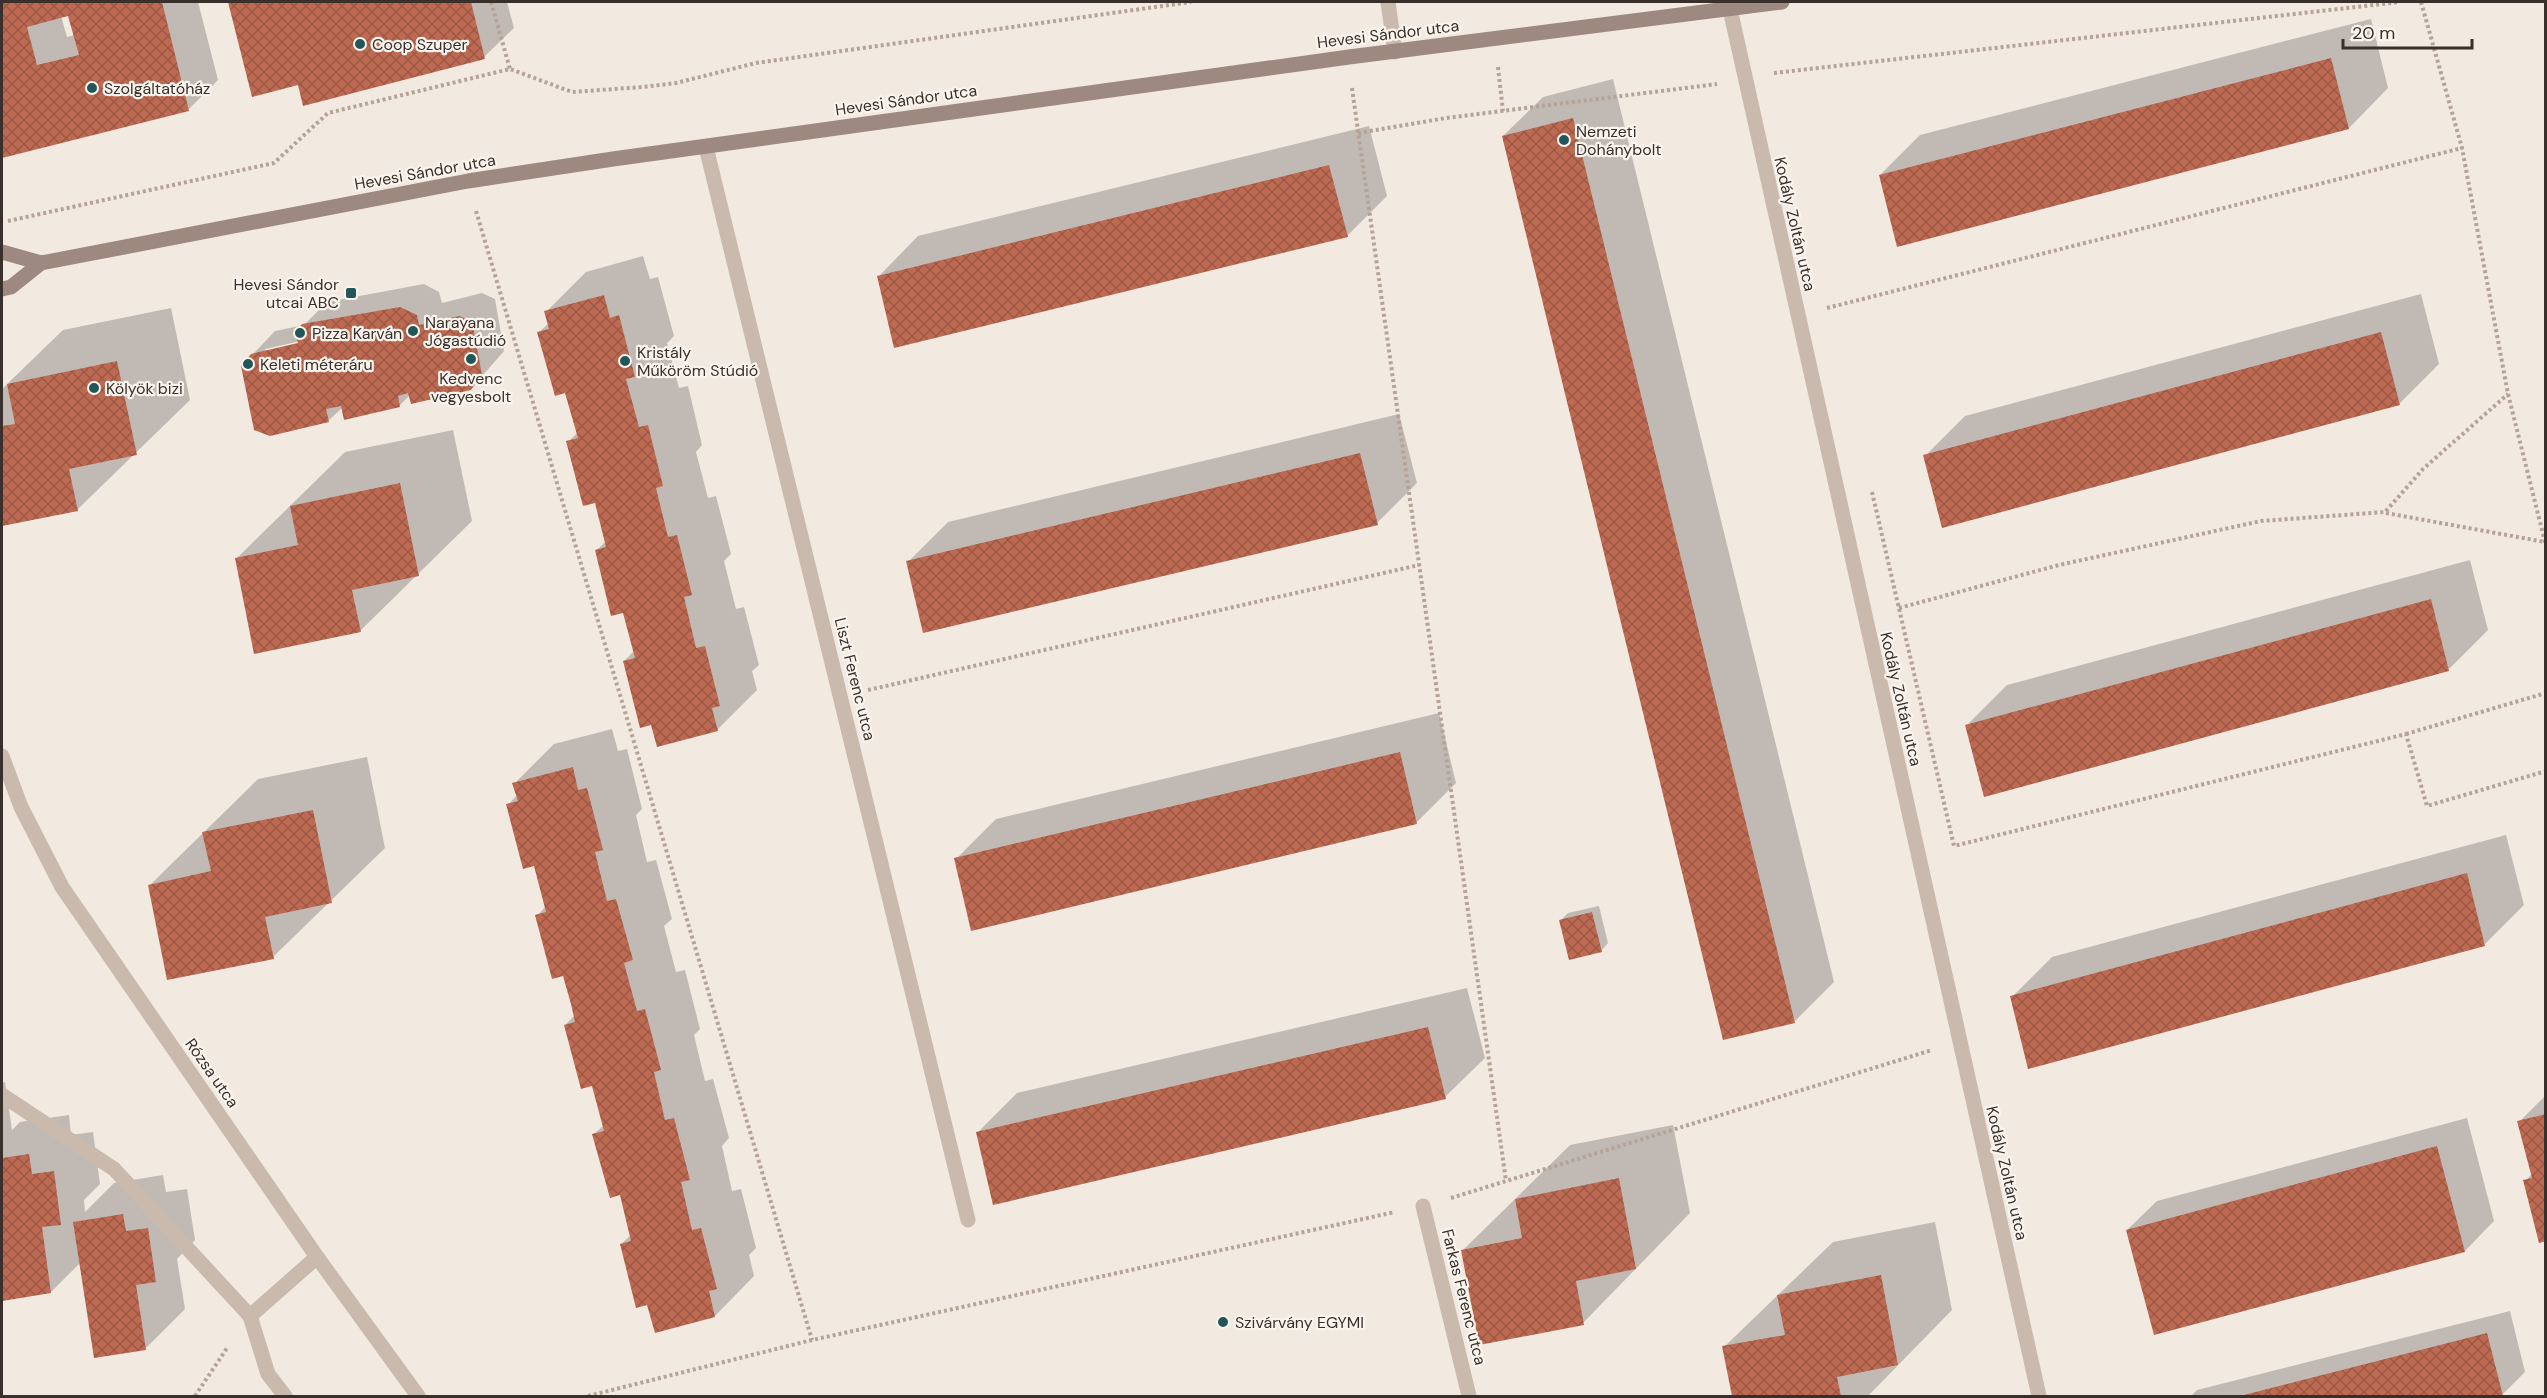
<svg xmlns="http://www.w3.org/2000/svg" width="2547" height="1398" viewBox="0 0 2547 1398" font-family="'DM Sans',sans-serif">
	<defs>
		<pattern id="building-cross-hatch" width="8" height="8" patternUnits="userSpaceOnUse" patternTransform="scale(1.5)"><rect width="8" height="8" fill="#be6a53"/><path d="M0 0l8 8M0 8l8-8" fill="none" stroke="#9b5845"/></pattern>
	</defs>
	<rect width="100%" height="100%" fill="#f2e9e1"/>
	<g fill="#0003" fill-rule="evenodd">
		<path d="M2 2H198L218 80 188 110 2 156ZM69 14 75 35 67 37 61 16Z"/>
		<polygon points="229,2 507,2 514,28 484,57 299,83 253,95"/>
		<polygon points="2371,19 2388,88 2349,128 1880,175 1920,135"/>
		<polygon points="1613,79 1834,982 1794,1022 1503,136 1543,97"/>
		<polygon points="1369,126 1387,196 1347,236 879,276 918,236"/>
		<polygon points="643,256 650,279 658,277 674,336 667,343 679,388 688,386 702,445 696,452 708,498 716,496 731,554 724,561 736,609 744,607 759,665 752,671 757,690 717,730 653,723 624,661 634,651 624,612 596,551 606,541 596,502 568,442 578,432 566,391 539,332 549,323 546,312 586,272"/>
		<path d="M424 284 439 292 442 303 482 293 495 299 504 351 471 389 410 395 400 405 343 407 328 421 252 355 275 331 304 325 327 302ZM305 340V343L265 352V349Z"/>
		<polygon points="2421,294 2439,364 2399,404 1925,456 1965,416"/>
		<polygon points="171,308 190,400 78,509 2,525 2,389 63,330"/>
		<polygon points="1399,414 1417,483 1377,523 908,562 948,522"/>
		<polygon points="453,430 472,521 360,631 236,559 345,452"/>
		<polygon points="2470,560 2488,630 2448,670 1967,725 2007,685"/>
		<polygon points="1439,713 1456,783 1416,823 956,859 996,819"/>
		<polygon points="612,729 618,751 627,749 642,809 636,815 647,862 656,860 672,919 664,926 676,972 685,970 700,1029 694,1035 705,1081 713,1079 729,1138 722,1146 732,1191 741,1189 756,1248 749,1255 754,1276 715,1316 656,1331 649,1303 621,1244 631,1235 621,1193 594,1134 604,1125 593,1084 565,1025 575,1015 564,974 537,916 546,906 535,864 508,805 517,795 514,784 554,744"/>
		<polygon points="367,757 385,848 273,957 150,885 258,779"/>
		<polygon points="2506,835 2524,905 2484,945 2012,997 2052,957"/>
		<polygon points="1599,906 1608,943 1601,951 1560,921 1568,913"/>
		<polygon points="1467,988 1485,1058 1445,1097 977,1133 1017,1093"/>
		<polygon points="5,1082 12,1130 20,1122 69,1115 71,1135 93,1132 100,1184 84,1200 85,1212 114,1183 163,1175 166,1192 187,1189 195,1240 177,1259 185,1309 145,1349 81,1262 51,1292 2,1299 2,1083"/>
		<polygon points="2546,1095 2546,1240 2525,1181 2532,1174 2519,1122"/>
		<polygon points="2467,1118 2494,1221 2465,1251 2127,1230 2157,1201"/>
		<polygon points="1673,1125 1690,1213 1583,1323 1463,1250 1570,1145"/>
		<polygon points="1935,1222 1952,1310 1868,1396 1734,1396 1724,1347 1833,1242"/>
		<polygon points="2510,1311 2525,1372 2502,1395 2191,1396 2197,1390"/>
	</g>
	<g fill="url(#building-cross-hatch)" fill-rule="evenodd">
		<path d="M2 2H162L189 111 2 158ZM68 16 79 55 37 65 27 27Z"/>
		<polygon points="228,2 471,2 485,59 303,106 298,85 252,97"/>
		<polygon points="2331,58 2349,129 1897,247 1879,175"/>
		<polygon points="1573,118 1795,1023 1723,1040 1502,136"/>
		<polygon points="1329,165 1348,237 894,348 877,276"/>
		<polygon points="604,295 610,318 619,315 635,377 626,379 639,427 648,425 663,486 656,488 668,537 677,535 692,595 684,597 696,648 705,646 720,706 712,708 718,731 657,747 651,725 640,728 623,661 635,658 623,613 611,616 595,550 606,547 595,503 583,506 566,441 578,438 565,393 555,396 537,332 549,329 544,311"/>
		<polygon points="400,307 417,315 419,325 459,316 472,321 482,375 471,390 411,404 408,393 398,396 400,407 344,420 341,406 326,409 329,422 270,436 254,430 241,366 251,354 298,343 295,334 302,324"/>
		<polygon points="2381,332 2400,405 1942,528 1923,455"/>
		<polygon points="117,361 137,455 69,469 78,511 2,526 2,426 15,424 7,384"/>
		<polygon points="1360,453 1378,525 923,633 906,561"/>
		<polygon points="400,483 419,576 352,590 361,632 254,654 235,558 298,545 290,506"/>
		<polygon points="2431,599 2449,671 1984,797 1965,725"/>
		<polygon points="1400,752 1417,824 971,931 954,858"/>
		<polygon points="573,767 578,790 587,788 603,850 595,852 607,901 616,899 633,960 624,963 637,1011 645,1009 661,1070 654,1072 665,1120 674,1118 690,1180 681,1182 692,1230 701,1228 717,1289 709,1291 715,1317 655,1333 647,1305 636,1308 620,1244 631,1241 620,1195 610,1198 592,1134 604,1131 592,1086 581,1089 564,1025 575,1022 571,1004 563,976 552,979 535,915 546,912 534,866 523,869 506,804 518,801 512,783"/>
		<polygon points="313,810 332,903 265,917 274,959 167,980 148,885 211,871 202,832"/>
		<polygon points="2467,873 2485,946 2028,1069 2010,996"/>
		<polygon points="1592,912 1602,952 1569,960 1559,920"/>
		<polygon points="1428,1027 1446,1099 993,1205 976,1132"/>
		<polygon points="2546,1114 2546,1241 2539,1243 2523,1180 2532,1178 2517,1121"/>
		<polygon points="2437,1146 2465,1252 2154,1335 2126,1230"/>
		<polygon points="29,1154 32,1174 54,1171 61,1225 42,1227 51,1293 2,1301 2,1158"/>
		<polygon points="1619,1178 1636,1269 1576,1281 1584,1325 1479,1345 1461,1250 1522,1238 1515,1199"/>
		<polygon points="123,1214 126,1231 148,1228 156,1282 136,1285 146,1350 94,1358 73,1222"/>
		<polygon points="1881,1275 1898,1365 1837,1377 1841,1396 1732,1396 1722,1346 1785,1335 1777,1295"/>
		<polygon points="2487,1333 2503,1396 2240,1396"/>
	</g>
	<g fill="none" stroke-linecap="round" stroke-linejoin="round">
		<g stroke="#b5a397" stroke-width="4" stroke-dasharray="3 3" stroke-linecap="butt">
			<polyline points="491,2 510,69"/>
			<polyline points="2421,2 2462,148 2508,394 2546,546"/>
			<polyline points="1498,67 1503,111"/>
			<polyline points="1774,73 2400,2"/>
			<polyline points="1352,88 1506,1181"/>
			<polyline points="1358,133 1446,118 1717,84"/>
			<polyline points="476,211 812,1340"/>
			<polyline points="8,221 274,163 328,113 510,69 572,92 643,87 676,83 756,63 1191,2"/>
			<polyline points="1827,308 2462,148"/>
			<polyline points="1872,492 1954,846 2406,734 2427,806 2546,771"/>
			<polyline points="2386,513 2545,542"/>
			<polyline points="1899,608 2059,565 2261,521 2385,512 2423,469 2508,394"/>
			<polyline points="868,690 1419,565"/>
			<polyline points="2406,734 2546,693"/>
			<polyline points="1451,1198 1932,1050"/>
			<polyline points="195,1396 227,1348"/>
			<polyline points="588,1396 812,1340 1395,1212"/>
		</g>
		<g stroke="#cab9ad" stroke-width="15">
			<polyline points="1388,2 1395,52"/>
			<polyline points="1730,9 2039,1396"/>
			<polyline points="706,147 968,1220"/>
			<polyline points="2,756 21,807 62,887 317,1257 418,1396"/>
			<polyline points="2,1095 114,1169 250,1316 268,1374 285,1396"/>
			<polyline points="1423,1206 1469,1396"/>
			<polyline points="250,1316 317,1257"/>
		</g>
		<g stroke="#9d897f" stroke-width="15">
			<polyline points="2,252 41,263 468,181 613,159 1349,57 1782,2"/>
			<polyline points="2,289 11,287 41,263"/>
		</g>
	</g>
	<g fill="#235658" stroke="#f9f4ed" stroke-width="2">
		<circle cx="360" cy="44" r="6"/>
		<circle cx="92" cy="88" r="6"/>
		<circle cx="1564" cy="140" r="6"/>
		<rect x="345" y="287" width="12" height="12" rx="3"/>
		<circle cx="413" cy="331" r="6"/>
		<circle cx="300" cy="333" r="6"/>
		<circle cx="471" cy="359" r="6"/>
		<circle cx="625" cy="361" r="6"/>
		<circle cx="248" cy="364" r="6"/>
		<circle cx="94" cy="388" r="6"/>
		<circle cx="1223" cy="1322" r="6"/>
	</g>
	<g text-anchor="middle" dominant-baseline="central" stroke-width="4.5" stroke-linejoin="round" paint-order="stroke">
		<g font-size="16" fill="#392f2b" stroke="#f9f4ed">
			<text transform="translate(1388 34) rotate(-7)">Hevesi Sándor utca</text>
			<text transform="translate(906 100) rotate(-8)">Hevesi Sándor utca</text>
			<text transform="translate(425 172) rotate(-10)">Hevesi Sándor utca</text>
			<text transform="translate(1795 224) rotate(77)">Kodály Zoltán utca</text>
			<text transform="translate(855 679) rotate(76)">Liszt Ferenc utca</text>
			<text transform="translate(1901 699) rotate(77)">Kodály Zoltán utca</text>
			<text transform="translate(212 1073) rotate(55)">Rózsa utca</text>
			<text transform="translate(2007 1173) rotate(77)">Kodály Zoltán utca</text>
			<text transform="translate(1464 1297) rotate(76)">Farkas Ferenc utca</text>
		</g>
		<g font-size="16" fill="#392f2b" stroke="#f9f4ed" text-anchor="start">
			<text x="372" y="44">Coop Szuper</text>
			<text x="104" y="88">Szolgáltatóház</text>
			<text x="1576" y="131">Nemzeti<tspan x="1576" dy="18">Dohánybolt</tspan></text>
			<text x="339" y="284" text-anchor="end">Hevesi Sándor<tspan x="339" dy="18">utcai ABC</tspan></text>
			<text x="425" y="322">Narayana<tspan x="425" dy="18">Jógastúdió</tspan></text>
			<text x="312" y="333">Pizza Karván</text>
			<text x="637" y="352">Kristály<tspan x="637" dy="18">Műköröm Stúdió</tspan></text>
			<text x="260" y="364">Keleti méteráru</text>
			<text x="471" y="378" text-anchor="middle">Kedvenc<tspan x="471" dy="18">vegyesbolt</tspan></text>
			<text x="106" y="388">Kölyök bizi</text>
			<text x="1235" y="1322">Szivárvány EGYMI</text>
		</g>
	</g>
	<rect width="2547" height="1398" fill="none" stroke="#392f2b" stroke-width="6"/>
	<path d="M2343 39v9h129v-9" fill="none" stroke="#392f2b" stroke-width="3"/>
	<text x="2352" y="39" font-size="18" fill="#392f2b" stroke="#f9f4ed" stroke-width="4.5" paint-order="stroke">20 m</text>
</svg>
